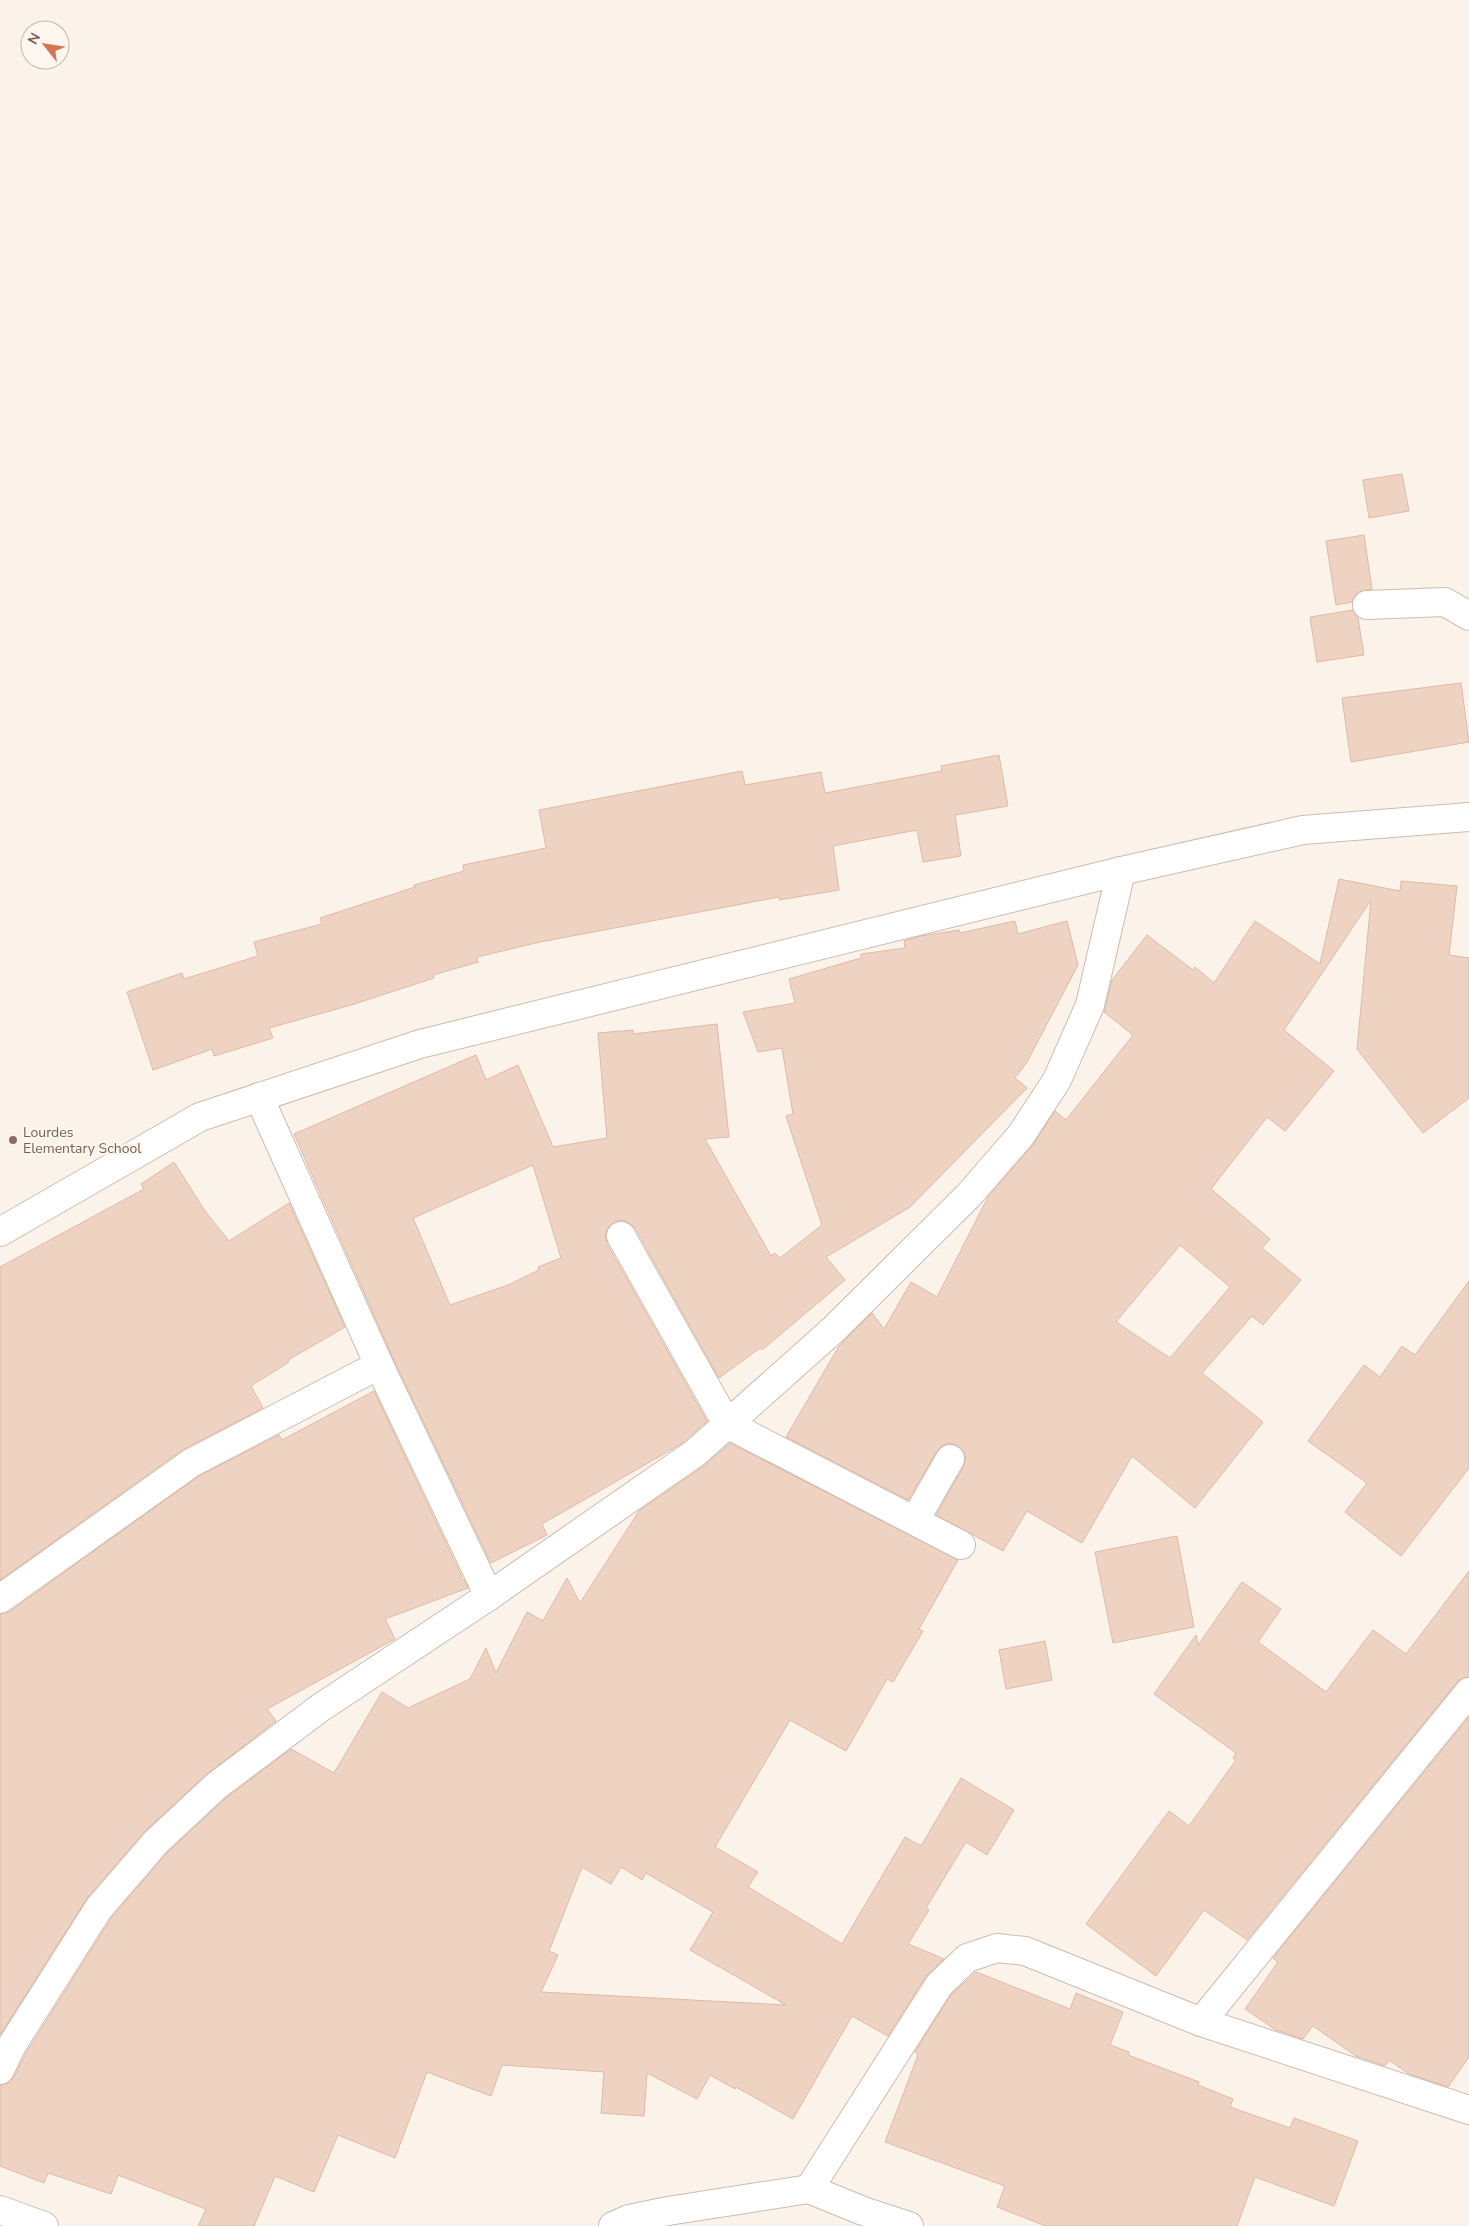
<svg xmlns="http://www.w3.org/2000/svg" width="1469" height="2226" viewBox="0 0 1469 2226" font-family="'Nunito Sans',sans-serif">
	<rect width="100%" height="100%" fill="#fbf3e9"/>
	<g fill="#eed3c3" stroke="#dfb9a5" fill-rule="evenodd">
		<polygon points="1402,474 1409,511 1369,518 1363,480"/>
		<polygon points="1364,535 1372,589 1358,592 1352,602 1336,605 1326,541"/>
		<polygon points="1353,610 1358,618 1364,655 1317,662 1310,617"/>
		<polygon points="1461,683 1469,742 1351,762 1342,698"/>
		<polygon points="999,755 1008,806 955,815 961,856 923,862 917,830 833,846 839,890 779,900 779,897 540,942 477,957 478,962 433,975 434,978 351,1005 269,1028 273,1038 214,1056 212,1049 153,1070 127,992 182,973 184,979 258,956 254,942 322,924 320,918 415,887 414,885 464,871 463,865 546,848 539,810 742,771 745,785 821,772 825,793 942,771 941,766"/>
		<path d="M1339 879 1400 891 1401 881 1457 886 1449 955 1469 958V1098L1423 1133 1357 1049 1371 900 1284 1030 1334 1071 1285 1131 1267 1117 1211 1189 1270 1239 1262 1248 1301 1280 1263 1325 1252 1316 1202 1373 1263 1422 1195 1508 1132 1456 1082 1543 1027 1511 1003 1551 936 1515 964 1466 966 1458 964 1452 957 1445 949 1443 943 1445 937 1451 908 1500 786 1437 839 1346 872 1313 884 1329 911 1282 937 1297 988 1197 1033 1145 1055 1111 1066 1120 1133 1035 1104 1012 1112 980 1147 935 1193 970 1195 967 1214 983 1255 921 1320 964ZM1180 1245 1230 1287 1170 1358 1116 1322Z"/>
		<path d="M1015 921 1018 934 1067 921 1078 965 1027 1062 1015 1078 1027 1088 910 1207 826 1257 845 1280 762 1350 760 1348 719 1378 635 1228 629 1223 622 1220 614 1222 608 1228 605 1235 607 1244 707 1421 681 1444 542 1524 547 1535 491 1563 393 1358 294 1134 476 1055 486 1080 518 1065 553 1147 607 1138 598 1033 633 1030V1034L717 1024 729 1137 705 1139 771 1256 775 1253 780 1258 822 1225 786 1116 793 1114 782 1048 758 1052 743 1012 795 1003 789 979 861 958V954L905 948 904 941 921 936 959 930 960 933ZM533 1165 561 1258 538 1267 539 1270 508 1285 450 1305 413 1218Z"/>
		<polygon points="174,1162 205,1211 229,1241 289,1203 345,1327 288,1360 289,1362 251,1386 263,1408 182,1450 0,1580 0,1267 144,1189 141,1184"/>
		<polygon points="1469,1281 1469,1468 1401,1556 1345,1512 1367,1483 1308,1441 1364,1365 1380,1377 1402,1346 1415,1355"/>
		<polygon points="374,1391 462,1577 460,1578 464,1580 468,1588 385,1619 395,1639 267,1709 276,1721 207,1774 145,1831 87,1898 0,2035 0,1614 9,1612 199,1476 279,1435 282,1440"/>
		<path d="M730 1443 958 1560 919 1629 923 1631 893 1682 887 1679 846 1751 790 1720 715 1847 758 1872 748 1887 842 1944 905 1837 921 1846 961 1778 1014 1810 987 1855 966 1842 926 1908 929 1910 908 1944 944 1959 926 1976 888 2036 852 2016 793 2119 736 2087 735 2089 710 2075 697 2099 647 2073 644 2116 601 2113 604 2072 502 2065 491 2096 427 2072 395 2158 338 2135 314 2192 275 2176 254 2226H198L206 2209 118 2175 111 2194 48 2173 44 2183 0 2166V2085L8 2083 14 2077 26 2053 112 1917 167 1853 226 1798 291 1749 334 1773 382 1692 408 1708 470 1679 486 1648 496 1673 527 1612 543 1621 567 1578 580 1603 639 1511 704 1466ZM582 1867 611 1884 621 1867 642 1880 646 1873 713 1912 690 1950 786 2005 541 1992 558 1955 549 1951Z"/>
		<polygon points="1177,1536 1194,1627 1113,1643 1095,1552"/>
		<polygon points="1469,1571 1469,1677 1463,1678 1457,1682 1247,1940 1204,1910 1156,1976 1086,1924 1169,1811 1189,1826 1236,1760 1233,1758 1236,1753 1154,1694 1196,1635 1198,1645 1242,1582 1281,1609 1258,1642 1326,1692 1373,1630 1406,1654"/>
		<polygon points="1045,1641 1052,1680 1006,1689 999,1650"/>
		<polygon points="1469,1717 1469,2057 1448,2087 1409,2074 1389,2060 1385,2066 1356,2056 1313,2026 1303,2039 1276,2030 1245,2009 1278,1962 1273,1958"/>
		<polygon points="976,1972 1070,2009 1076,1993 1123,2012 1110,2045 1129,2052 1128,2055 1199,2082 1198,2085 1233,2099 1230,2107 1290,2128 1294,2118 1358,2141 1334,2206 1255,2177 1237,2226 1046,2226 997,2207 1005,2186 885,2142 918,2055 915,2052 951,1995"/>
	</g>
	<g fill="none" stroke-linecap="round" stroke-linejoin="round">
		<defs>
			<g id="minor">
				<polyline points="1367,605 1445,602 1469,616"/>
				<polyline points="259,1097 379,1365 489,1596"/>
				<polyline points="0,1232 200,1117 420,1044 1121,871 1303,830 1469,817"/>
				<polyline points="621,1236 727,1424 961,1545"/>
				<polyline points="915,1520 950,1459"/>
				<polyline points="0,1599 191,1463 379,1365"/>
				<polyline points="1201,2022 1469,1692"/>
				<polyline points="0,2070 12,2045 99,1908 156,1842 216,1786 320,1708 489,1596 695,1453 834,1329 969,1195 1021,1135 1057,1080 1090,1005 1121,871"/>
				<polyline points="809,2189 863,2211 909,2226"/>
				<polyline points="0,2210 44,2226"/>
				<polyline points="613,2226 629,2219 668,2211 809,2189 939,1985 967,1958 997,1948 1025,1951 1201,2022 1469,2110"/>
			</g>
		</defs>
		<use href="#minor" stroke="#ccbbb0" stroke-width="30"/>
		<use href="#minor" stroke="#fff" stroke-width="28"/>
	</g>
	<circle fill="#8d6e63" stroke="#fdf7ef" stroke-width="2" cx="13" cy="1140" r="5"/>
	<g text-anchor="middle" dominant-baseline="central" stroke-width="4.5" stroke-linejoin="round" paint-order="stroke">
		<g font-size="14" fill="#785e54" stroke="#fdf7ef" text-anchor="start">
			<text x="23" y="1132">Lourdes<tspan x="23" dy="16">Elementary School</tspan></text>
		</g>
	</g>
	<g transform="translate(45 45) rotate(300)"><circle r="24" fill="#fdf7ef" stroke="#c6b8af"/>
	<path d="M0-4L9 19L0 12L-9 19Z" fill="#d9725a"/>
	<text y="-8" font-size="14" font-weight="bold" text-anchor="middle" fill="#735a4f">N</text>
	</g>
</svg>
